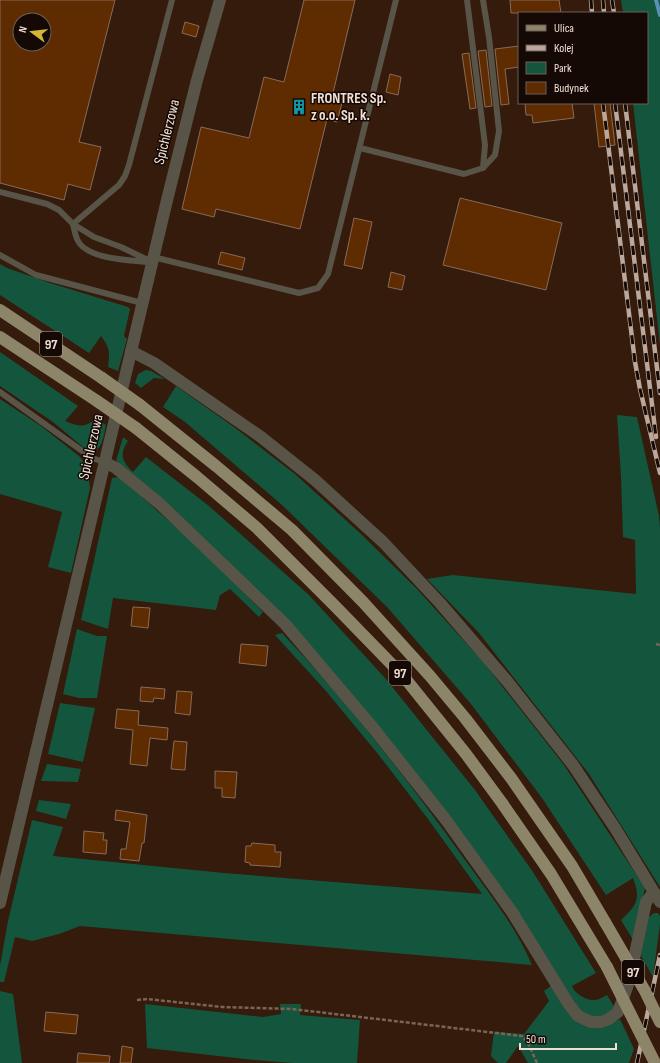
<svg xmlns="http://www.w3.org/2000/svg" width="660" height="1063" viewBox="0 0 660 1063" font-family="'Sofia Sans Condensed',sans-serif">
	<rect width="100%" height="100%" fill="#341b0b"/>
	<g fill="#14553d">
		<polygon points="621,0 660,0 660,345 633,103 647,103 647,13 623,13"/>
		<path d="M0 264 7 268 50 283 128 307 130 309 124 336 127 339 118 371 108 367C110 352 110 348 101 336L89 353 0 295Z"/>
		<path d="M0 352 78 406 65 421C78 426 85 429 96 418L106 425C103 437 104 450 89 452L53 422 0 386Z"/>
		<polygon points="146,370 151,371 165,379 154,378 141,388 135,383 138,374"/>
		<path d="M176 386 234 427 295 474 361 534 417 589 484 663 564 765 645 888 633 940 621 920C637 905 641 899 633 878L606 895 542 798 471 704 387 607 282 505 185 422 163 407Z"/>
		<polygon points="0,399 41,426 79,456 87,466 90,488 71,573 48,567 62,512 0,494"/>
		<polygon points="617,415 637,417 659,516 660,529 660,887 589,774 479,633 427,579 453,575 636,594 635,540 623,537 621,477"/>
		<path d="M123 437 128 441C119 454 122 461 133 472L146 457 209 506 309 595 385 678 475 790 533 872 596 973 572 986C574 993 586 1001 595 1000 598 1000 603 997 607 995L615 1008C603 1017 599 1019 585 1016L333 673 116 461Z"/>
		<polygon points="119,477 203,551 263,612 259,617 230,589 220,595 216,610 113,598 108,629 81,620 112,478"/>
		<polygon points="77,629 97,636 107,636 97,698 79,698 63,694"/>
		<path d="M282 633C349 704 409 781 465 860 489 893 516 927 532 965L80 926 59 934 32 941 15 937 4 982H0V966L8 921 32 820 63 827 53 856 224 873 482 894 428 819 378 754 326 691 275 635Z"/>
		<polygon points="60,703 95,708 83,762 48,754"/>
		<polygon points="47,764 81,769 78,782 41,781"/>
		<polygon points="39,800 71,804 66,819 36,811"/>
		<polygon points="654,913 658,913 660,916 660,924 653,977 640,954 646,919"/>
		<polygon points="551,986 577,1022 588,1026 609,1025 620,1019 634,1049 629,1063 528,1063 518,1046 506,1063 498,1063 491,1056 494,1032 524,1034 549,1001 544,991"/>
		<polygon points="0,991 13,994 22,1063 0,1063"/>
		<polygon points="145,1004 263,1017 281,1014 280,1004 301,1004 300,1015 360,1020 357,1063 293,1063 254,1060 147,1048"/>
	</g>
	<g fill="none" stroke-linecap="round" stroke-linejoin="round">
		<polyline stroke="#5891b3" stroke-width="4" points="656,0 660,15"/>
	</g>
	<g fill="#5f2b00" stroke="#896b58" fill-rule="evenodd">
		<path d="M0 0H115L79 142 101 147 90 190 68 184 64 200 0 183ZM20 20H44V44H20Z"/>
		<polygon points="304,0 355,0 333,93 344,95 337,122 327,119 300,229 216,209 214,217 182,209 201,127 249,138 264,77 284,82"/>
		<polygon points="510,0 559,0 561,13 511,13"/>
		<polygon points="185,22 199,26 196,37 182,33"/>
		<polygon points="519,46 519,67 505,69 509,104 501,105 495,49"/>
		<polygon points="486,50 492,106 485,107 478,51"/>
		<polygon points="469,53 476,108 470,109 462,54"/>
		<polygon points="390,74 401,77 398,95 386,92"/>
		<polygon points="525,103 572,103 574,118 533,123 532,115 526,115"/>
		<polygon points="594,103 610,103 615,145 599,147"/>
		<polygon points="460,198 562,223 546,290 443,265"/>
		<polygon points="354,218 372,222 362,269 344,265"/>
		<polygon points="221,252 245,258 242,270 218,264"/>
		<polygon points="391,272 405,276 402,290 388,287"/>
		<polygon points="133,607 150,608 148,628 131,626"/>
		<polygon points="241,644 268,646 266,666 239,663"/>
		<polygon points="141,687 165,689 164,699 154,698 153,702 140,701"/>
		<polygon points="177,691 192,692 190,715 175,713"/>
		<polygon points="117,709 139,711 138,725 168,728 167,740 150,738 147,766 130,764 133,730 115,728"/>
		<polygon points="174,741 187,742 185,770 171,769"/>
		<polygon points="215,771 237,772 235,798 222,797 222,788 215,788"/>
		<polygon points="116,810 147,815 144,843 142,843 139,861 120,859 121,849 126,849 130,822 115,820"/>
		<polygon points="84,831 104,833 103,840 107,840 106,854 83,852"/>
		<polygon points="252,843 275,845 275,852 281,852 280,867 250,865 250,863 245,862 246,846 251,846"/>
		<polygon points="46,1012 78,1015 76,1034 44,1031"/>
		<polygon points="122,1046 133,1048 131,1063 120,1063"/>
		<polygon points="78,1053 110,1056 109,1063 77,1063"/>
	</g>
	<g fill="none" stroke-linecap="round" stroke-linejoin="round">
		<g stroke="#7b6457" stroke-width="2.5" stroke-dasharray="4 2" stroke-linecap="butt">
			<polyline points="656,644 660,645"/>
			<polyline points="137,1000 147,999 222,1007 292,1009 522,1036 528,1043 537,1063"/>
		</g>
		<g stroke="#585447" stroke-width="6">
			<polyline points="360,148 464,174 483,168 485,145 467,0"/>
			<polyline points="483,168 495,155 499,131 489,37 483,0"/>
			<polyline points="0,192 47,204 59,210 73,224 94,237 121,247 152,262"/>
			<polyline points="73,224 119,185 125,176 129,165 172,0"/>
			<path d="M73 224C74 229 75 234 77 239 85 259 128 260 147 262"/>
			<polyline points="0,255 36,275 142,303"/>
			<polyline points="153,257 299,293 318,288 328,274 396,0"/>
			<polyline points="0,392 92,458 104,462"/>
		</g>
		<g stroke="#585447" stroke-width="12">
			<polyline points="131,351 154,363 261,437 315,480 383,542 440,603 507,681 573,765 615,828 660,902"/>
			<polyline points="104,462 116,468 160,504 285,624 374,729 446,820 512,912 568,1003 578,1016 591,1022 601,1022 609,1019 618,1012 629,982 646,902 654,892"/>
			<polyline points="0,903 168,196 197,80 220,0"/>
		</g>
		<g stroke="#8c8569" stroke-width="12">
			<polyline points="0,310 102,378"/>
			<polyline points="0,337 97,401"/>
			<polyline points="140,405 216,466 292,530 363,602 430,676 465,718 511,778 572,866 605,922"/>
			<polyline points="136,428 197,477 257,528 334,605 404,677 466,754 502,803 551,874 607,967"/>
		</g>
		<defs>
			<g id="rail">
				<polyline points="591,0 592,13"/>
				<polyline points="603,0 604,13"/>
				<polyline points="612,0 614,13"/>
				<polyline points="603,103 635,362 640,389 660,473"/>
				<polyline points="615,103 656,437"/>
				<polyline points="625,103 660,393"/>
				<polyline points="637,1063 660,955"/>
			</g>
		</defs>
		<use href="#rail" stroke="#bba79b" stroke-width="4.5"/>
		<use href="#rail" stroke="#140904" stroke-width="3" stroke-dasharray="9" stroke-linecap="butt"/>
		<g stroke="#8c8569" stroke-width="12">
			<polyline points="102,378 140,405"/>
			<polyline points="97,401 136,428"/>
			<polyline points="605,922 645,991 660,1022"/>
			<polyline points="607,967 655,1063"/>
		</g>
	</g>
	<defs>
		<symbol id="building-bare" viewBox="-9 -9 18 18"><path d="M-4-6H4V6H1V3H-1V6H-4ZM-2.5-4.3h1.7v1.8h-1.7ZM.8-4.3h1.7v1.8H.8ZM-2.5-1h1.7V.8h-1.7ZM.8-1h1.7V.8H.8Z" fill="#0f9aa8" stroke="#140904" stroke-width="2.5" paint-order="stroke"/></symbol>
	</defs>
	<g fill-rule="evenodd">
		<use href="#building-bare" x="288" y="96" width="22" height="22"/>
	</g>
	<g text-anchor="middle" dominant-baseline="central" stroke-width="3" stroke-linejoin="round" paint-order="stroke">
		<g fill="#140904" stroke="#af9f96" stroke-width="1">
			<rect x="40" y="332" width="22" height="24" rx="3"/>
			<rect x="389" y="661" width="22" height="24" rx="3"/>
			<rect x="622" y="960" width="22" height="24" rx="3"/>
		</g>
		<g font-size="14" font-weight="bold" fill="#f1dfd5">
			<text x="51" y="344">97</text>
			<text x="400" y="673">97</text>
			<text x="633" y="972">97</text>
		</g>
		<g font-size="15" font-weight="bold" fill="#f1dfd5" stroke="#140904" text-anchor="start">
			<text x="311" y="98">FRONTRES Sp.<tspan x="311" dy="17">z o.o. Sp. k.</tspan></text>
		</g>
		<g font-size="15" fill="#f1dfd5" stroke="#140904">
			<text transform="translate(167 132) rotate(-76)">Spichlerzowa</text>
			<text transform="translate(91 447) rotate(-77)">Spichlerzowa</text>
		</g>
	</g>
	<rect x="518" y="12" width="130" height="92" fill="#140904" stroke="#6c5f58"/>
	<rect x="526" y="25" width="20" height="6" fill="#8c8569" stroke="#6c5f58"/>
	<text x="554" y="32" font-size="12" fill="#f1dfd5">Ulica</text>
	<rect x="526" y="45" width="20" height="6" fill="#bba79b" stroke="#6c5f58"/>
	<text x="554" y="52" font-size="12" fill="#f1dfd5">Kolej</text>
	<rect x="526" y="62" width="20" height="12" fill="#14553d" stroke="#6c5f58"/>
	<text x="554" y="72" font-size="12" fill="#f1dfd5">Park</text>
	<rect x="526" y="82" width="20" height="12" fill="#5f2b00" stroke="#6c5f58"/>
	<text x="554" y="92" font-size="12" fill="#f1dfd5">Budynek</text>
	<g transform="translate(32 32) rotate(285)"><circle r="19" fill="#140904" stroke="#6c5f58"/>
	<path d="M0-3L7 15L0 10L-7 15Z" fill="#d3b635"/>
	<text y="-6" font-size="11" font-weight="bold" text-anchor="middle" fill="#f1dfd5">N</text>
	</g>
	<path d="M520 1043v6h96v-6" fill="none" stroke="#f1dfd5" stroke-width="2"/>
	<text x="526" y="1043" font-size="12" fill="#f1dfd5" stroke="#140904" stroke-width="3" paint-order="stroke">50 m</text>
</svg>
